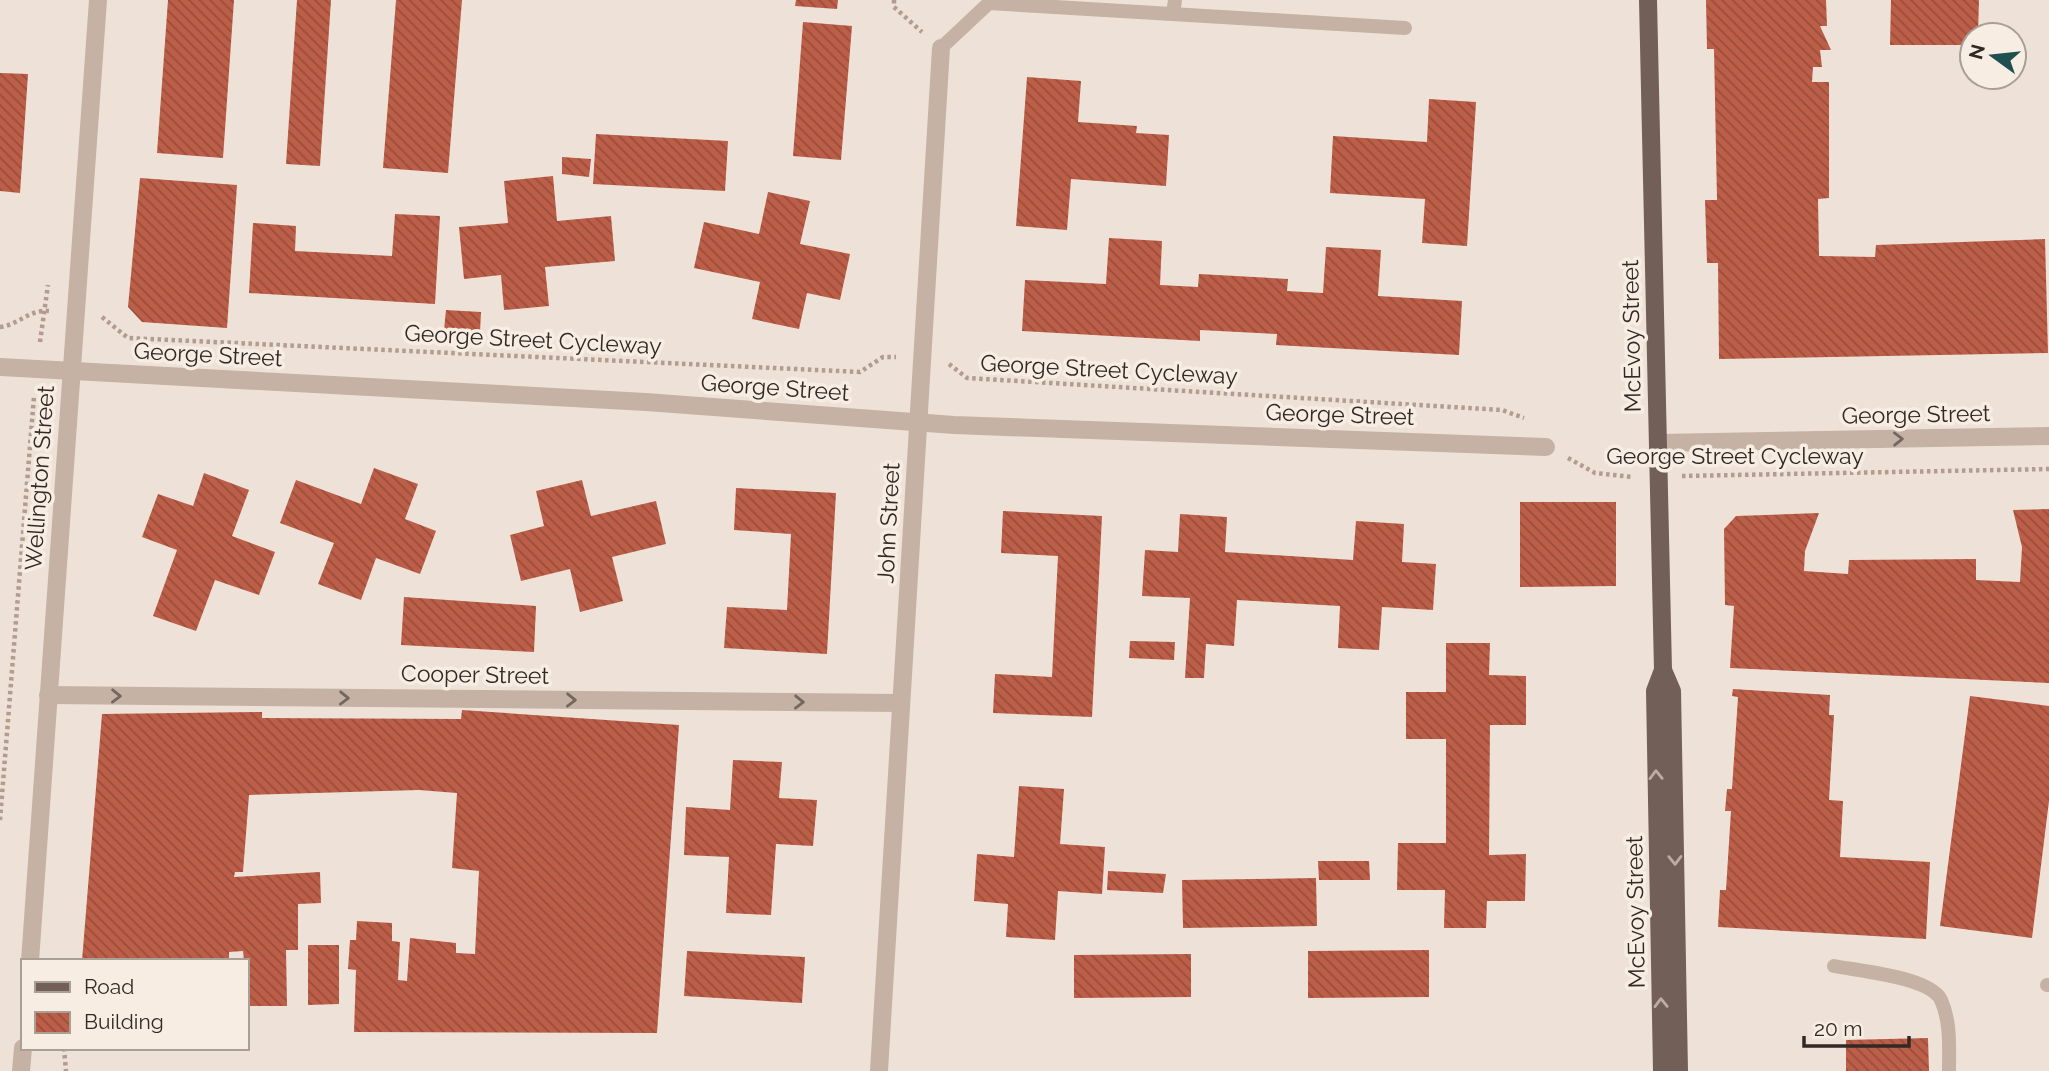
<svg xmlns="http://www.w3.org/2000/svg" width="2049" height="1071" viewBox="0 0 2049 1071" font-family="Raleway,sans-serif">
	<defs>
		<pattern id="building-back-hatch" width="6" height="6" patternUnits="userSpaceOnUse" patternTransform="scale(1.75)"><rect width="6" height="6" fill="#bc5e48"/><path d="M-1 5l2 2M0 0l6 6M5-1l2 2" fill="none" stroke="#994e3c"/></pattern>
	</defs>
	<rect width="100%" height="100%" fill="#eee2d8"/>
	<g fill="url(#building-back-hatch)">
		<polygon points="168,0 234,0 223,158 157,153"/>
		<polygon points="297,0 331,0 320,166 286,164"/>
		<polygon points="396,0 462,0 448,173 383,168"/>
		<polygon points="796,0 838,0 837,9 795,6"/>
		<polygon points="1706,0 1826,0 1827,26 1820,26 1831,50 1820,50 1822,67 1813,67 1812,82 1829,82 1829,198 1818,199 1819,256 1875,257 1876,245 2045,239 2048,353 1719,359 1718,263 1707,263 1705,200 1717,200 1714,49 1707,49"/>
		<polygon points="1891,0 1979,0 1978,35 1972,35 1972,45 1890,45"/>
		<polygon points="803,22 852,26 841,160 793,156"/>
		<polygon points="0,73 28,74 20,193 0,191"/>
		<polygon points="1027,77 1081,81 1078,122 1137,126 1136,133 1169,135 1166,186 1071,179 1067,230 1016,226"/>
		<polygon points="1429,99 1476,102 1467,246 1422,243 1425,199 1330,193 1333,136 1427,142"/>
		<polygon points="596,134 728,141 725,191 593,184"/>
		<polygon points="562,157 591,159 589,177 562,174"/>
		<polygon points="553,176 557,221 611,216 615,261 545,267 549,306 504,310 501,275 464,279 459,227 508,223 504,181"/>
		<polygon points="140,178 237,185 227,328 142,322 128,307"/>
		<polygon points="768,192 810,201 800,244 850,254 840,300 807,293 799,329 752,319 760,282 694,268 704,222 759,234"/>
		<polygon points="395,214 440,216 435,304 249,293 253,223 296,226 295,251 392,256"/>
		<polygon points="1109,238 1162,241 1160,285 1198,287 1199,274 1288,279 1287,291 1323,293 1326,247 1381,250 1378,296 1462,301 1459,355 1276,345 1277,334 1200,330 1200,341 1022,331 1025,280 1106,284"/>
		<polygon points="446,310 481,312 480,332 444,330"/>
		<polygon points="374,468 418,484 405,519 436,531 420,574 376,558 361,600 318,584 334,543 280,523 296,480 361,504"/>
		<polygon points="204,473 249,490 232,536 275,552 259,595 215,580 196,631 153,616 177,550 142,537 158,494 193,506"/>
		<polygon points="582,480 591,516 656,501 666,544 612,557 623,601 580,612 570,569 521,581 510,535 544,526 536,491"/>
		<polygon points="736,488 836,493 827,654 724,648 727,607 787,610 791,534 734,530"/>
		<polygon points="1520,502 1616,502 1616,586 1520,587"/>
		<polygon points="2049,509 2049,683 1730,668 1734,606 1725,605 1724,529 1736,516 1819,513 1805,551 1804,571 1848,574 1849,560 1976,559 1976,580 2020,582 2022,547 2013,510"/>
		<polygon points="1003,511 1102,516 1092,717 993,713 995,674 1052,677 1058,556 1001,553"/>
		<polygon points="1180,514 1227,517 1225,552 1353,560 1356,521 1404,524 1402,562 1436,564 1433,610 1382,607 1379,650 1338,648 1340,606 1237,600 1234,646 1206,644 1204,678 1185,678 1190,598 1142,596 1145,550 1178,552"/>
		<polygon points="404,597 536,606 534,652 401,645"/>
		<polygon points="1130,641 1175,642 1174,660 1129,658"/>
		<polygon points="1446,643 1490,643 1489,675 1526,676 1526,725 1490,725 1489,855 1526,854 1525,901 1487,901 1486,928 1444,928 1445,890 1397,890 1398,843 1446,843 1446,739 1406,739 1406,692 1446,692"/>
		<polygon points="1733,689 1830,695 1829,715 1834,715 1829,800 1843,801 1840,857 1930,862 1926,939 1718,927 1720,890 1726,890 1731,811 1725,811 1727,789 1732,789 1738,697 1732,696"/>
		<polygon points="1970,696 2049,706 2049,801 2032,938 1940,926"/>
		<polygon points="462,710 679,725 657,1033 354,1032 356,970 348,969 350,940 356,940 357,921 392,923 392,941 400,942 398,980 407,981 410,938 456,943 456,953 475,954 479,871 452,868 457,793 419,790 249,795 243,872 235,872 234,877 320,872 321,903 298,904 298,950 286,950 287,1006 247,1006 247,961 244,961 243,951 229,952 229,961 82,961 102,714 262,712 262,718 461,719"/>
		<polygon points="733,760 782,762 779,798 817,800 813,846 776,844 771,915 726,913 729,857 684,855 686,807 730,810"/>
		<polygon points="1019,786 1064,789 1060,844 1105,847 1102,894 1058,891 1055,940 1006,937 1008,904 974,901 977,854 1014,857"/>
		<polygon points="1318,861 1369,861 1370,880 1319,880"/>
		<polygon points="1108,871 1166,874 1163,893 1107,890"/>
		<polygon points="1316,878 1317,926 1183,928 1182,880"/>
		<polygon points="308,945 339,945 339,1004 308,1005"/>
		<polygon points="1429,950 1429,997 1308,998 1308,951"/>
		<polygon points="687,951 805,957 802,1003 684,996"/>
		<polygon points="1191,954 1191,997 1074,998 1074,955"/>
		<polygon points="1928,1038 1929,1071 1846,1071 1846,1040"/>
	</g>
	<g fill="none" stroke-linecap="round" stroke-linejoin="round">
		<g stroke="#b19c8f" stroke-width="4.5" stroke-dasharray="3.5 3.5" stroke-linecap="butt">
			<polyline points="894,0 894,7 922,32"/>
			<polyline points="102,317 128,338 860,372 883,357 896,357"/>
			<path d="M0 327C18 325 30 309 49 311"/>
			<polyline points="40,342 48,285"/>
			<polyline points="949,364 967,378 1502,410 1524,418"/>
			<polyline points="1568,458 1595,473 1632,477"/>
			<polyline points="1682,476 2049,469"/>
			<polyline points="0,820 34,396"/>
			<polyline points="64,1048 66,1071"/>
		</g>
		<g stroke="#c5b2a5" stroke-width="14">
			<polyline points="1173,14 1175,0"/>
			<polyline points="941,48 989,3 1405,28"/>
			<path d="M1834 966C1859 971 1930 977 1941 1000 1951 1022 1949 1048 1949 1071"/>
			<polyline points="2047,985 2049,985"/>
		</g>
		<g stroke="#c5b2a5" stroke-width="18">
			<polyline points="0,367 646,402 954,425 1546,447"/>
			<polyline points="1659,443 2049,436"/>
			<polyline points="48,695 901,703"/>
			<polyline points="30,961 98,0"/>
			<polyline points="21,1071 23,1048"/>
			<polyline points="879,1071 941,48"/>
		</g>
		<g stroke="#725f58" stroke-width="18">
			<polyline points="1648,0 1663,670 1672,691 1679,1071"/>
			<polyline points="1662,1071 1655,691 1663,670"/>
		</g>
	</g>
	<defs><path id="oneway-chevron" d="M-2-3.5L2.5 0L-2 3.5" fill="none" stroke-width="1.6" stroke-linecap="round" stroke-linejoin="round" transform="scale(1.75)"/></defs>
	<g stroke="#74675f">
		<use href="#oneway-chevron" transform="translate(1898 439) rotate(-1)"/>
		<use href="#oneway-chevron" transform="translate(116 696) rotate(1)"/>
		<use href="#oneway-chevron" transform="translate(344 698) rotate(1)"/>
		<use href="#oneway-chevron" transform="translate(571 700) rotate(1)"/>
		<use href="#oneway-chevron" transform="translate(799 702) rotate(1)"/>
	</g>
	<g stroke="#bbada4">
		<use href="#oneway-chevron" transform="translate(1656 775) rotate(-91)"/>
		<use href="#oneway-chevron" transform="translate(1675 860) rotate(89)"/>
		<use href="#oneway-chevron" transform="translate(1661 1003) rotate(-91)"/>
	</g>
	<g text-anchor="middle" dominant-baseline="central" stroke-width="7" stroke-linejoin="round" paint-order="stroke">
		<g font-size="23" fill="#322926" stroke="#f7ede3">
			<text transform="translate(1631 336) rotate(-91)">McEvoy Street</text>
			<text transform="translate(533 339) rotate(3)">George Street Cycleway</text>
			<text transform="translate(208 354) rotate(3)">George Street</text>
			<text transform="translate(1109 369) rotate(3)">George Street Cycleway</text>
			<text transform="translate(775 387) rotate(4)">George Street</text>
			<text transform="translate(1340 414) rotate(2)">George Street</text>
			<text transform="translate(1916 414) rotate(-1)">George Street</text>
			<text x="1735" y="455">George Street Cycleway</text>
			<text transform="translate(39 478) rotate(-86)">Wellington Street</text>
			<text transform="translate(888 523) rotate(-87)">John Street</text>
			<text transform="translate(475 674) rotate(1)">Cooper Street</text>
			<text transform="translate(1635 912) rotate(-91)">McEvoy Street</text>
		</g>
	</g>
	<rect x="21" y="959" width="228" height="91" fill="#f7ede3" stroke="#a89f97" stroke-width="2"/>
	<rect x="35" y="982" width="35" height="10" fill="#725f58" stroke="#a89f97" stroke-width="2"/>
	<text x="84" y="994" font-size="21" fill="#322926">Road</text>
	<rect x="35" y="1012" width="35" height="21" fill="url(#building-back-hatch)" stroke="#a89f97" stroke-width="2"/>
	<text x="84" y="1029" font-size="21" fill="#322926">Building</text>
	<g transform="translate(1993 56) rotate(285)"><circle r="33" fill="#f7ede3" stroke="#a89f97" stroke-width="2"/>
	<path d="M0-5L12 26L0 18L-12 26Z" fill="#1f4f4f"/>
	<text y="-10" font-size="19" font-weight="bold" text-anchor="middle" fill="#322926">N</text>
	</g>
	<path d="M1804 1036v10h105v-10" fill="none" stroke="#322926" stroke-width="3.5"/>
	<text x="1814" y="1036" font-size="21" fill="#322926" stroke="#f7ede3" stroke-width="5" paint-order="stroke">20 m</text>
</svg>
